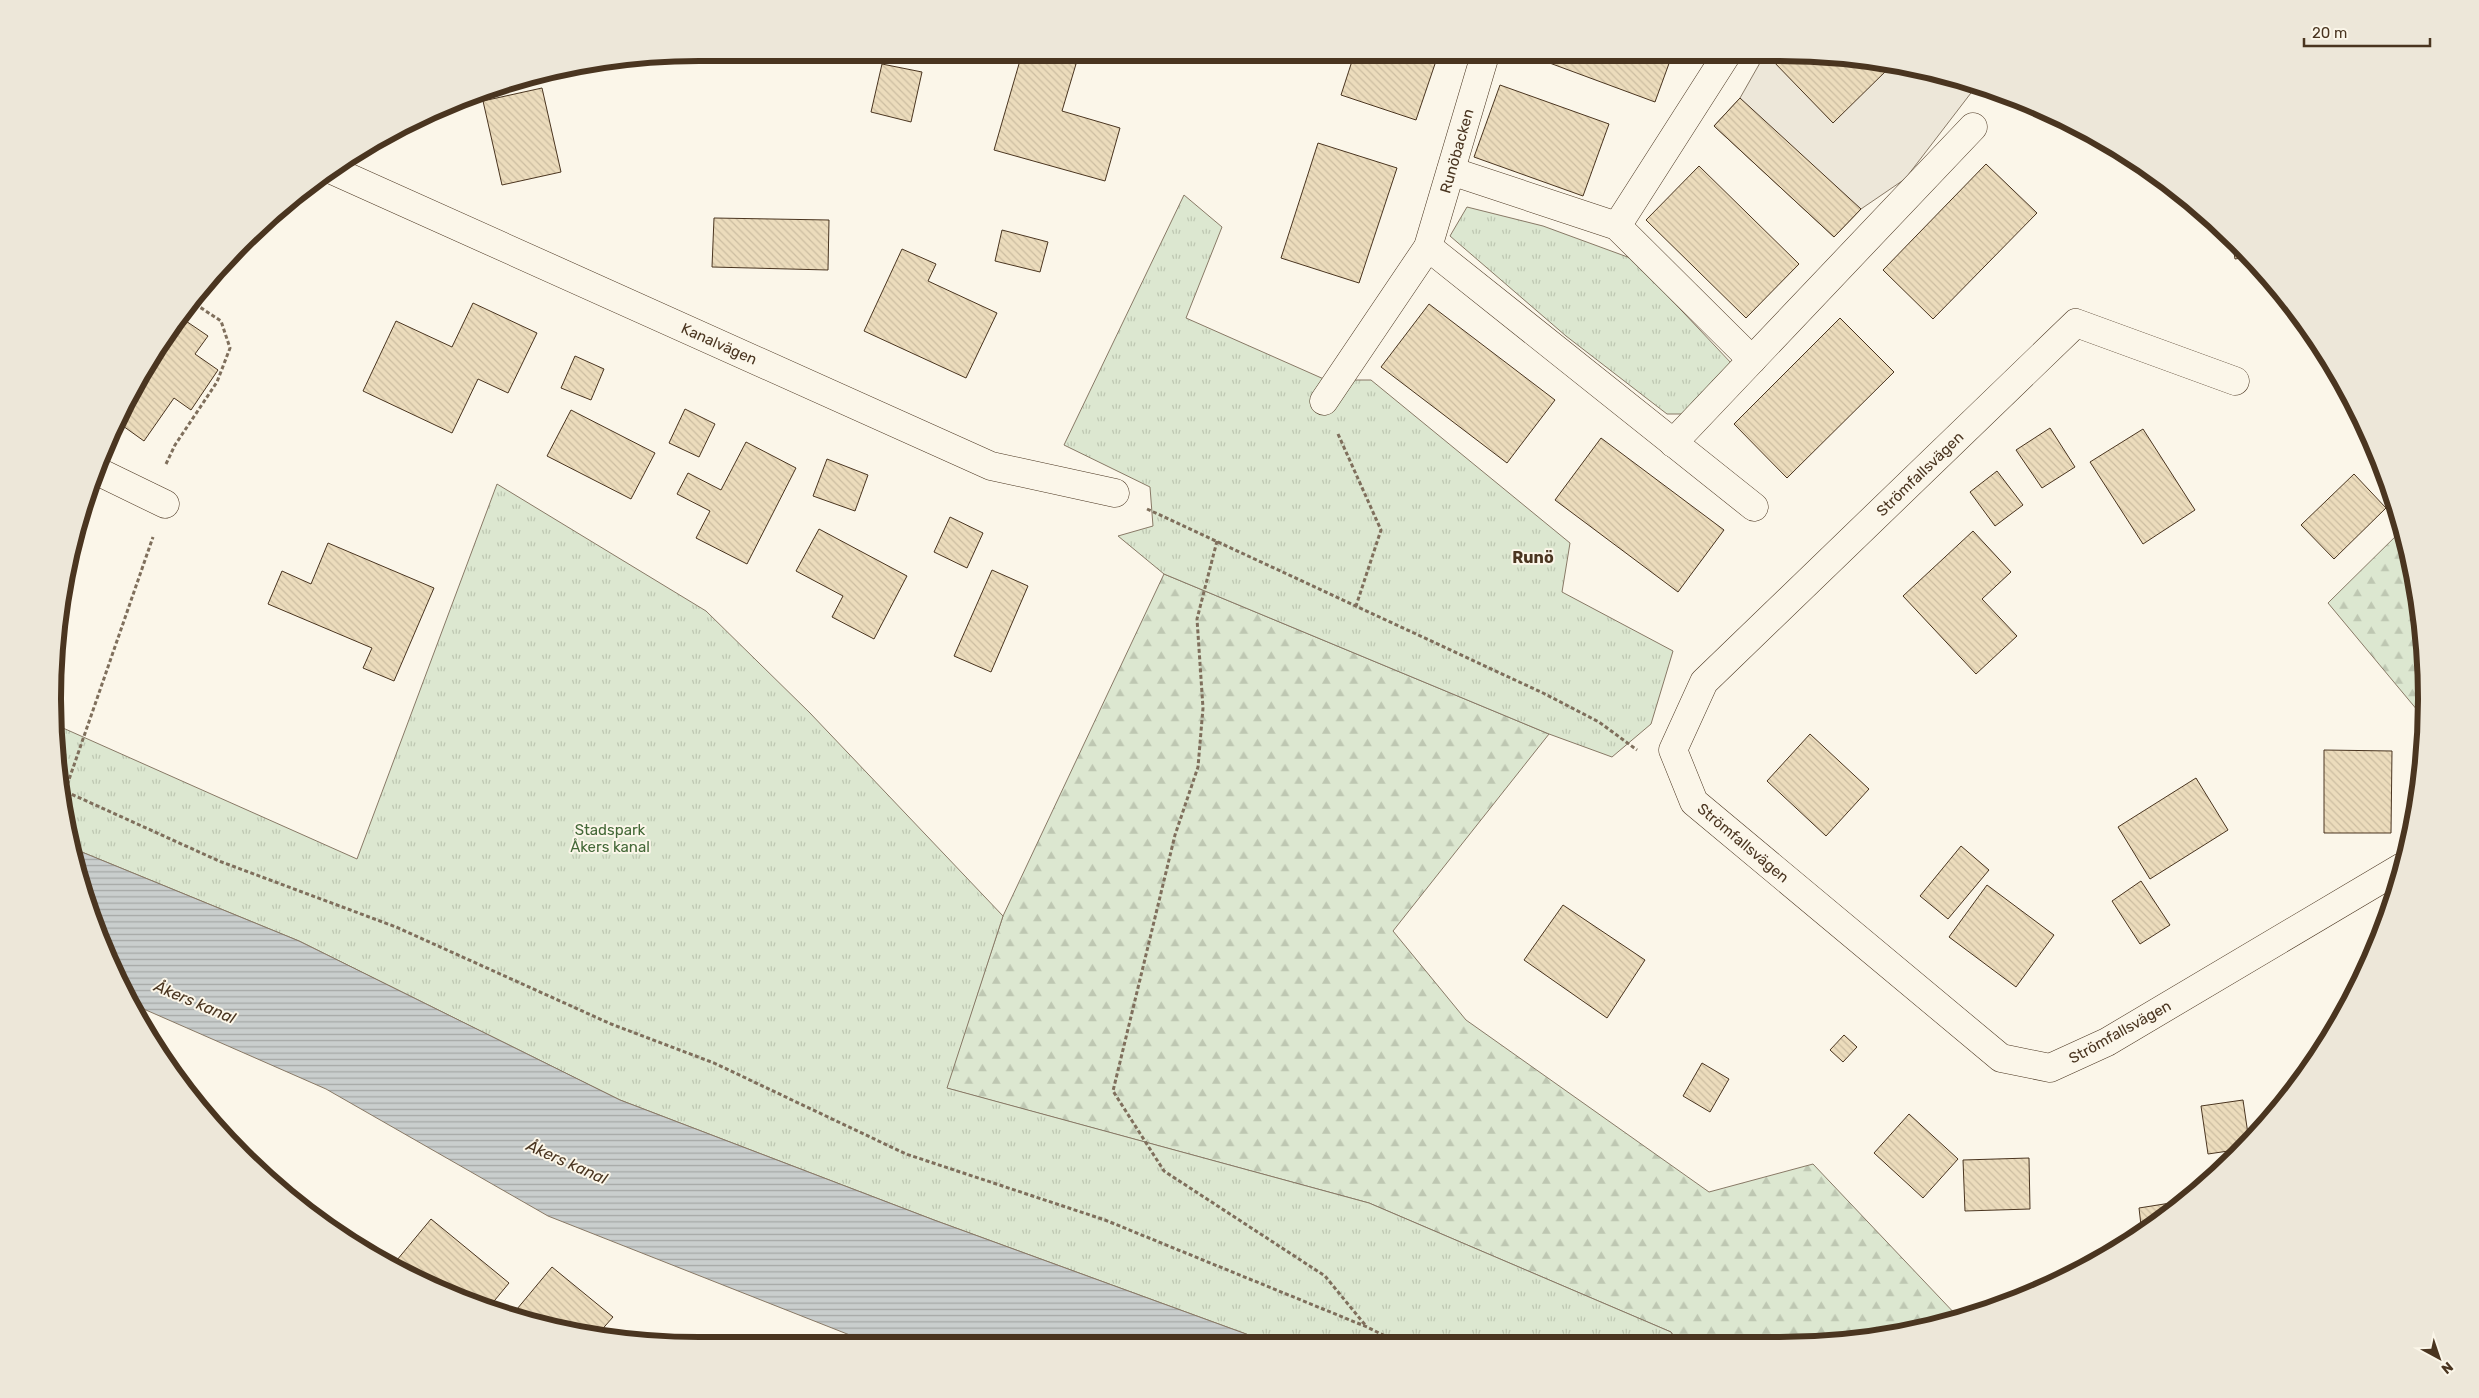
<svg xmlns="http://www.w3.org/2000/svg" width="2479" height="1398" viewBox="0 0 2479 1398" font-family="Rubik,sans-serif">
	<defs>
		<pattern id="forest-firs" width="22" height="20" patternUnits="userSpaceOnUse" patternTransform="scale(1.25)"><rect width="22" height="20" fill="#dce7d0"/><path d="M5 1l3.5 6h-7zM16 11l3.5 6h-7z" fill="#bec7b2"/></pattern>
		<pattern id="park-tufts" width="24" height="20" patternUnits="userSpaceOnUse" patternTransform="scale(1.25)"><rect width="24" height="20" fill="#dce7d0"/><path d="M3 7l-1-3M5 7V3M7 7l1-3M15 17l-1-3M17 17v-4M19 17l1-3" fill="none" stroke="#bec7b2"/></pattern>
		<pattern id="water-rules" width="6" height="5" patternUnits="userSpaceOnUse" patternTransform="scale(1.25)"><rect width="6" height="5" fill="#c9cecd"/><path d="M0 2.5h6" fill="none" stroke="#a5a8a6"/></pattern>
		<pattern id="building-back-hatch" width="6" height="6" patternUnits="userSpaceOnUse" patternTransform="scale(1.25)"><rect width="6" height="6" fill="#ecdcbc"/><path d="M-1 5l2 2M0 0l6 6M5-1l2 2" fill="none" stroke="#ccbda1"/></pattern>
	</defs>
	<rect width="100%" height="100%" fill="#fbf6e9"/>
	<g fill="url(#forest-firs)" stroke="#887966">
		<polygon points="2403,529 2425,657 2423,717 2328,603"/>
		<polygon points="1164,574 1549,734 1393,931 1466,1020 1709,1192 1813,1164 1959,1318 1864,1340 1676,1341 1671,1332 1369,1203 946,1088 1003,916"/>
	</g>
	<g fill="url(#park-tufts)" stroke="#887966">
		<polygon points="1184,195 1222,227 1186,318 1326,380 1371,380 1570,543 1562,592 1673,651 1651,724 1612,757 1549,734 1164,574 1118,536 1153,526 1150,487 1064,445"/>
		<polygon points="1467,207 1543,226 1633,259 1732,364 1683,414 1667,414 1566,336 1450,236"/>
		<path d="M497 484 706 611 810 713 1003 916 947 1088 1369 1203 1671 1332 1676 1341 1268 1342 934 1220 620 1100 299 941 72 848C60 809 53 764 54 724L357 859Z"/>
	</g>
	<polygon fill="#ede7d9" stroke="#887966" points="1765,54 1822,54 1970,83 1974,89 1905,179 1861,209 1834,237 1714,126 1740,98"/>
	<polygon fill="url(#water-rules)" stroke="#887966" points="72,848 299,941 620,1100 934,1220 1268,1342 870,1343 548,1216 326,1089 130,1003 102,946"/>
	<g fill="url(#building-back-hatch)" stroke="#4a3520">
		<polygon points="1662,54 1671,58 1655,102 1528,55"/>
		<polygon points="1776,54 1822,54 1890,67 1833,123 1771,59"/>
		<polygon points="1354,55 1438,55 1416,120 1341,95"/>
		<polygon points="1021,57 1048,57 1076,64 1062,111 1120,128 1105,181 994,150"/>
		<polygon points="882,64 922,72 911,122 871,112"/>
		<polygon points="1500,85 1609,124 1583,196 1474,157"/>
		<polygon points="542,88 561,172 502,185 483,101"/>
		<polygon points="1740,98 1861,209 1834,237 1714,126"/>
		<polygon points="1318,143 1397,168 1359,283 1281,258"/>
		<polygon points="1986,164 2037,213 1933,319 1883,270"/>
		<polygon points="1699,166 1799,264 1746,318 1646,220"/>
		<polygon points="714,218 829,220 828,270 712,267"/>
		<polygon points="1002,230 1048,242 1040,272 995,261"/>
		<polygon points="2232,240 2247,257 2235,259"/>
		<polygon points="902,249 936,264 928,281 997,313 966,378 864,331"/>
		<polygon points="473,303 537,333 508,393 478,379 452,433 363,391 396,321 452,347"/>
		<polygon points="1429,304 1555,400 1507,463 1381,367"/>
		<polygon points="180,317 208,336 195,354 218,370 191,410 174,398 144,441 116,421 162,340"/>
		<polygon points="1840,318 1894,372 1787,478 1734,424"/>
		<polygon points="575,356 604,369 591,400 561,388"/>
		<polygon points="685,409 715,424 699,457 669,443"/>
		<polygon points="571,410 655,453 631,499 547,456"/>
		<polygon points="2050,428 2075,467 2042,488 2016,450"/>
		<polygon points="2143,429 2195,510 2143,544 2090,462"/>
		<polygon points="1601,438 1724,530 1678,592 1555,500"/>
		<polygon points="746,442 796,468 747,564 696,538 710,511 677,494 688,473 721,490"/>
		<polygon points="827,459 868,475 855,511 813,496"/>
		<polygon points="1997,471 2023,505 1995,526 1970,492"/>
		<polygon points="2354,474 2386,508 2334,559 2301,525"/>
		<polygon points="950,517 983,533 967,568 934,552"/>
		<polygon points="819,529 907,576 874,639 832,617 843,596 796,571"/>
		<polygon points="1973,531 2011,572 1982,599 2017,636 1976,674 1903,596"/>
		<polygon points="328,543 434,588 394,681 363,668 372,648 268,604 282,571 311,584"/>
		<polygon points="992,570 1028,586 991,672 954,656"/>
		<polygon points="1810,734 1869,789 1826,836 1767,781"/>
		<polygon points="2324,750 2392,751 2391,833 2324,833"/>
		<polygon points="2196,778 2228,830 2150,879 2118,827"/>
		<polygon points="1961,846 1989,870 1948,919 1920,896"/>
		<polygon points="2141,881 2170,925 2140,944 2112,901"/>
		<polygon points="1987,885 2054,935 2016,987 1949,937"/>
		<polygon points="1563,905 1645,960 1607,1018 1524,960"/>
		<polygon points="1844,1035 1857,1047 1843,1062 1830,1050"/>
		<polygon points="1702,1063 1729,1079 1710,1112 1683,1096"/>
		<polygon points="2243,1100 2249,1141 2242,1149 2208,1154 2201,1106"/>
		<polygon points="1909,1114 1958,1159 1923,1198 1874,1153"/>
		<polygon points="2029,1158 2030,1209 1965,1211 1963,1160"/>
		<polygon points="2183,1201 2142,1234 2139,1208"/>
		<polygon points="431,1219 509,1283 490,1306 392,1266"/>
		<polygon points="552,1267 613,1317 598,1334 531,1323 512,1315"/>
	</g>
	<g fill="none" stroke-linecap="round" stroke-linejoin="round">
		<defs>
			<g id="minor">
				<polyline points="332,170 991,466 1115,493"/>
				<polyline points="1451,171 1617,226 1752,360"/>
				<polyline points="1617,226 1727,54"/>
				<polyline points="1428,247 1754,507"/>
				<polyline points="2235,381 2076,323 1704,682 1673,750 1694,802 2001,1058 2050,1068 2107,1042 2402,867"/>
				<polyline points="1324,401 1428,247 1485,55"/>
				<polyline points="1673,443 1973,127"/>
				<polyline points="97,471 165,504"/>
			</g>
		</defs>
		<use href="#minor" stroke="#4a3520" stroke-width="29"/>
		<g stroke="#7f6f5c" stroke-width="3" stroke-dasharray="4 2.5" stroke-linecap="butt">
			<polyline points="1338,434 1381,530 1356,606"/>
			<polyline points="166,464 175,445 217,382 230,348 221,321 192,302"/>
			<polyline points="1147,509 1543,693 1599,722 1637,750"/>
			<polyline points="1217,541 1197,619 1203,708 1198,767 1175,835 1113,1091 1164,1171 1325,1276 1366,1326"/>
			<polyline points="60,789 219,861 396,927 611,1024 714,1063 906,1154 1105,1220 1367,1327 1397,1342"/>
			<polyline points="65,791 153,537"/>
		</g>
		<use href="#minor" stroke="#fbf6e9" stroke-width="28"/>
	</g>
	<g text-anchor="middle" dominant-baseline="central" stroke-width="4" stroke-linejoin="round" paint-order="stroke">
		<g font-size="15" fill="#4a3520" stroke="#fbf6e9">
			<text transform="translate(1457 151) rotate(-74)">Runöbacken</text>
			<text transform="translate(719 344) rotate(24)">Kanalvägen</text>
			<text transform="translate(1920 474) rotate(-44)">Strömfallsvägen</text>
			<text transform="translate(1743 843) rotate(40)">Strömfallsvägen</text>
			<text transform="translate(2120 1032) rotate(-29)">Strömfallsvägen</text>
		</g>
		<g font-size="15" fill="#436837" stroke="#fbf6e9">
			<text x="610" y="830">Stadspark<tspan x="610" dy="17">Åkers kanal</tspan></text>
		</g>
		<g font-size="16" font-weight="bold" fill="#4a3520" stroke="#fbf6e9">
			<text x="1533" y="557">Runö</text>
		</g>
		<g font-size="16" font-style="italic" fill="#4a3520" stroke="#fbf6e9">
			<text transform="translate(195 1002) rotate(23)">Åkers kanal</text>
			<text transform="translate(567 1162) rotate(24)">Åkers kanal</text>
		</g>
	</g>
	<path d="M0 0H2479V1398H0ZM699 61H1780A638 638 0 0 1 2418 699V699A638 638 0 0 1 1780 1337H699A638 638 0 0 1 61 699V699A638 638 0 0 1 699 61Z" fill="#ede7d9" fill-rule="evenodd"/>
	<path fill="none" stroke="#4a3520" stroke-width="6" d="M699 61H1780A638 638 0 0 1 2418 699V699A638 638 0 0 1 1780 1337H699A638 638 0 0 1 61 699V699A638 638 0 0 1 699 61Z"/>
	<g transform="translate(2439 1358) rotate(140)" stroke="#fbf6e9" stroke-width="4" paint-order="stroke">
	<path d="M0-4L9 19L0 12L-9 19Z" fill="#4a3520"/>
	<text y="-8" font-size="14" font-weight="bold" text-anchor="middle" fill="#4a3520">N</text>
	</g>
	<path d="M2304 38v8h126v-8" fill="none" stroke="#4a3520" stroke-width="2.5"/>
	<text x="2312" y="38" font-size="15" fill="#4a3520" stroke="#fbf6e9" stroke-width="4" paint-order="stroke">20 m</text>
</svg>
